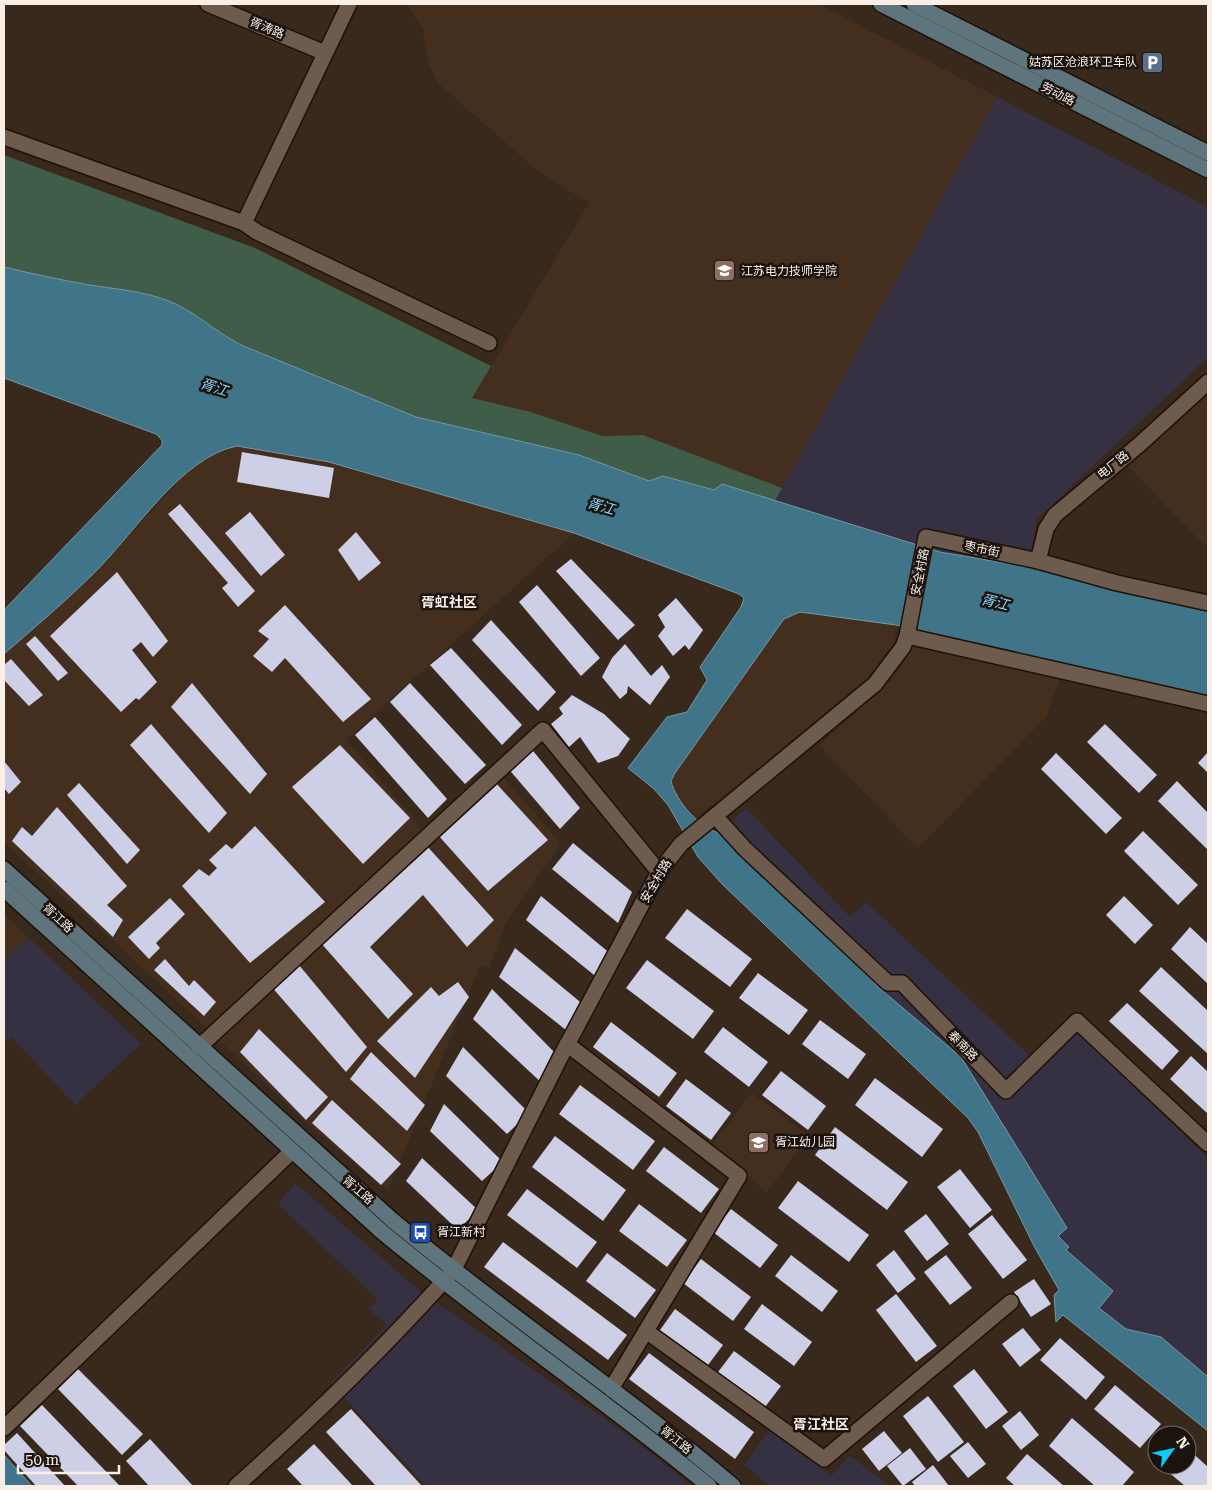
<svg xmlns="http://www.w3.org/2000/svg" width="1212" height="1490" viewBox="0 0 1212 1490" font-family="'Roboto Serif','Noto Sans SC',serif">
	<rect width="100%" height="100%" fill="#39291d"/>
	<g fill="#363142">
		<polygon points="997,97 1208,207 1208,357 1036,520 1029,568 940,552 775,501"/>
		<polygon points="746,808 850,917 866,902 1031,1057 1065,1020 1208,1158 1208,1377 1161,1337 1126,1329 1099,1308 1112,1291 1066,1250 1069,1247 1058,1236 1067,1227 961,1057 878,987 865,971 720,833"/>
		<polygon points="29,938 141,1044 75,1105 12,1037 4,1042 4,960"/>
		<polygon points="295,1183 420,1291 625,1433 692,1486 426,1486 331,1383 387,1325 369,1309 378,1299 278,1204"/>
		<polygon points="771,1428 831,1476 850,1456 890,1486 770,1486 744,1465"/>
	</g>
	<g fill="#442f1e">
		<polygon points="406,4 819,4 997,97 782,488 643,435 603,436 531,412 472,398 589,203 537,170 439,84 429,65 423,30"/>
		<polygon points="1208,385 1208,545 1202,543 1124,462"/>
		<polygon points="237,446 329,462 574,533 346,740 422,828 492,765 561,843 506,924 489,968 480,966 388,1191 307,1123 116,943 4,843 4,654 95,572 191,468 225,448"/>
		<polygon points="800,612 896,625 894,642 866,680 696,818 675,793 671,781 672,777 785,619"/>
		<polygon points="918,630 1066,663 1046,717 918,848 819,746 892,679 907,657"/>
		<polygon points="4,915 29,938 4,960"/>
		<polygon points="752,1093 809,1136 767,1192 710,1148"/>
	</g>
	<path fill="#405d4a" d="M4 155 255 248 491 366 472 398 531 412 603 436 643 435 782 488 775 501 722 485 714 490 663 476 649 481 579 455 416 417 241 345C215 332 194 310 166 300 142 291 115 289 90 285 61 280 33 274 4 267Z"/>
	<g fill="#3f7489" stroke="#7799a5">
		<path d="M4 267C33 274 61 280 90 285 115 289 142 291 166 300 194 310 215 332 241 345L416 417 579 455 649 481 663 476 714 490 722 484 940 552 1022 566 1208 607V697L896 625 800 612 784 619 675 773 671 781C675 800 701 830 720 833L865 971 878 987 961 1057 1067 1228 1058 1236 1069 1247 1066 1250 1113 1291 1099 1308 1126 1329 1161 1337 1208 1377V1431L1063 1315 1056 1322 1054 1295 1059 1290 1035 1248 978 1132 968 1118 722 884 698 857 668 805 654 789 628 768 667 717 687 712 707 680 700 667 741 607 744 598 739 594 574 533 329 462 237 446C181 457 135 533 94 573 66 601 34 628 4 654V610L162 445V440L156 434 4 378Z"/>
		<polygon points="4,1455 32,1486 4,1486"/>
	</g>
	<g fill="#cdcfe6">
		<polygon points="242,452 334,468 329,498 237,482"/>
		<polygon points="180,504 255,591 238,607 222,588 228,583 168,514"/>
		<polygon points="250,512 285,555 261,576 225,533"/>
		<polygon points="356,532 381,563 359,581 338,550"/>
		<polygon points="571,559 635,625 618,640 556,571"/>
		<polygon points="117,572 168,641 153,657 141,642 132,650 157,682 139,700 136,698 121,712 50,636"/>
		<polygon points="537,585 600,658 581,676 519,602"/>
		<polygon points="676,598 703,630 689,650 685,645 673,656 658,636 665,627 658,615"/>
		<polygon points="285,605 371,699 343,722 285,658 272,672 253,656 269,639 258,631"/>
		<polygon points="491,620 556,692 538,711 472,640"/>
		<polygon points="35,636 68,673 58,681 26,644"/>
		<polygon points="625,644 651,676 662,665 670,677 650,705 628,686 627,693 620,699 602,677 612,658"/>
		<polygon points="451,648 522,725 502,745 430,665"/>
		<polygon points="11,659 43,695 29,706 4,680 4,665"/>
		<polygon points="192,683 267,774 250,794 171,707"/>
		<polygon points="410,683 486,765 465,784 390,702"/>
		<polygon points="572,695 604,714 630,739 618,756 598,763 580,737 569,747 551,724 563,714 559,708"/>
		<polygon points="375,717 447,799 428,818 355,735"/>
		<polygon points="151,724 227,813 209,833 130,745"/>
		<polygon points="1105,724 1157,775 1139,793 1087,742"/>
		<polygon points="340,745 410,818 363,864 292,787"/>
		<polygon points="529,746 580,808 560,829 507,767"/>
		<polygon points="1208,752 1208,773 1198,763"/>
		<polygon points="1056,753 1122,818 1106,834 1041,769"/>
		<polygon points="4,761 21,782 9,794 4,788"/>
		<polygon points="494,781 548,840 488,891 438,835"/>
		<polygon points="1177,781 1208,813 1208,850 1158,801"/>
		<polygon points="79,783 140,850 127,864 67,795"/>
		<polygon points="57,807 127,886 107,905 123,920 113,937 12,841 22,827 32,836"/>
		<polygon points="255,826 325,902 250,963 182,886 199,869 209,876 217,868 209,860 226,844 232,849"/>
		<polygon points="1143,831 1198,885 1178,905 1124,851"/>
		<polygon points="573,843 632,892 618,923 552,869"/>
		<polygon points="426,845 494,920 467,947 423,895 370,947 413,994 388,1019 320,942"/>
		<polygon points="541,896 612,955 599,979 526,920"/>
		<polygon points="1124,896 1153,925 1135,944 1106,915"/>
		<polygon points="170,898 185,914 156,943 160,948 149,959 128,937"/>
		<polygon points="687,909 752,959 730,987 665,938"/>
		<polygon points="1190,927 1208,944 1208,984 1171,949"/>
		<polygon points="515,948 585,1006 571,1034 499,977"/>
		<polygon points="165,959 189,986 194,980 216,1002 204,1016 154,970"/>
		<polygon points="294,959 367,1047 346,1072 270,985"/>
		<polygon points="647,960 714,1011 693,1039 626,988"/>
		<polygon points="1161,967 1208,1011 1208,1054 1139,991"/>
		<polygon points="758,973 808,1010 789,1035 739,998"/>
		<polygon points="458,982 469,997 415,1078 377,1041 431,987 439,996"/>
		<polygon points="492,989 560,1058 544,1085 473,1019"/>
		<polygon points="1127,1003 1179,1051 1162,1070 1109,1021"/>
		<polygon points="820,1020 866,1054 848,1079 802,1044"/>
		<polygon points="611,1022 677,1073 659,1097 593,1047"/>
		<polygon points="723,1027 768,1062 749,1087 704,1052"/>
		<polygon points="259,1029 328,1097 306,1120 240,1052"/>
		<polygon points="463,1047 529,1113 507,1134 446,1076"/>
		<polygon points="371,1052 425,1105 407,1131 350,1079"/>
		<polygon points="1191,1056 1208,1072 1207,1113 1170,1079"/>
		<polygon points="781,1071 826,1106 808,1130 762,1095"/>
		<polygon points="875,1078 943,1129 922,1157 855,1105"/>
		<polygon points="686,1079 731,1113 711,1140 666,1106"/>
		<polygon points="580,1085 655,1141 633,1170 559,1114"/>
		<polygon points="332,1100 401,1164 381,1185 312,1123"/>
		<polygon points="444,1104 503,1162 482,1181 430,1131"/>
		<polygon points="835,1127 908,1182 887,1210 815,1155"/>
		<polygon points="555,1136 626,1190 603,1221 532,1167"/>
		<polygon points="664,1147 719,1189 701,1213 646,1171"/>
		<polygon points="422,1158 478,1210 458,1230 406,1181"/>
		<polygon points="960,1169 992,1210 970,1228 937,1187"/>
		<polygon points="798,1181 869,1235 849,1262 778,1208"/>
		<polygon points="527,1189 597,1242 577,1268 507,1215"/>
		<polygon points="639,1204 687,1240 667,1267 619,1231"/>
		<polygon points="731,1209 778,1245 760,1268 713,1232"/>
		<polygon points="926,1214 949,1244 927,1261 904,1231"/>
		<polygon points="992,1215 1027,1260 1003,1279 968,1234"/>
		<polygon points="503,1242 627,1335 608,1360 484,1267"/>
		<polygon points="894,1250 916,1279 898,1293 876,1265"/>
		<polygon points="607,1253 656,1290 635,1318 586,1281"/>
		<polygon points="791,1255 838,1291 822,1312 775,1276"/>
		<polygon points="946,1255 972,1288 950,1305 924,1272"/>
		<polygon points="701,1259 751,1297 733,1321 683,1283"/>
		<polygon points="1034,1279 1051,1304 1031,1317 1014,1292"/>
		<polygon points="896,1294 937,1346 916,1362 876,1310"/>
		<polygon points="762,1304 812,1342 794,1366 744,1329"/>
		<polygon points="675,1309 723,1345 705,1369 658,1333"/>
		<polygon points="1023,1328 1041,1350 1020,1367 1002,1344"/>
		<polygon points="1060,1338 1105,1377 1086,1400 1040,1360"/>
		<polygon points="734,1351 781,1386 762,1411 715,1376"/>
		<polygon points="649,1353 754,1432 735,1459 629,1379"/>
		<polygon points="78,1369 143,1434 122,1455 58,1389"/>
		<polygon points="974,1369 1008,1412 986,1429 953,1386"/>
		<polygon points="1115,1385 1161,1424 1140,1448 1094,1409"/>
		<polygon points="928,1396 964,1442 938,1462 903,1416"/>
		<polygon points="42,1405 120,1486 78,1486 20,1426"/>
		<polygon points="351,1409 422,1486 376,1486 326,1432"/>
		<polygon points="1020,1411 1039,1435 1021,1450 1002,1426"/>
		<polygon points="1072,1418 1134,1472 1122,1486 1095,1486 1049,1446"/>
		<polygon points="884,1431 902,1453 879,1471 862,1449"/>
		<polygon points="17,1433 65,1486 36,1486 4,1450 4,1445"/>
		<polygon points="150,1439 193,1486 149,1486 126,1461"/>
		<polygon points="968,1442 986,1464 968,1478 950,1456"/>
		<polygon points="314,1444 353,1486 303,1486 287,1469"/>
		<polygon points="910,1448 926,1469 903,1486 887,1466"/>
		<polygon points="1187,1448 1208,1467 1208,1486 1185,1486 1160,1465 1187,1465"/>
		<polygon points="1027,1454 1064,1486 1015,1486 1006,1478"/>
		<polygon points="933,1465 949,1486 915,1486 912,1482"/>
	</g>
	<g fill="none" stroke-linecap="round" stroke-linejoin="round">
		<defs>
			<g id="minor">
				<polyline points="244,223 349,4"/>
				<polyline points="1038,561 1117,583 1208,603"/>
				<polyline points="907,636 1208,704"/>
				<polyline points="715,816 745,849 888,983 902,983 1006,1091 1077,1021 1208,1144"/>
				<polyline points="567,1044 739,1176 611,1389"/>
				<polyline points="199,1047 543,730 659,872"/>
				<polyline points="646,1331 824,1459 1011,1302"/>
				<polyline points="4,1428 291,1152"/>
				<path d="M236 1486C308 1422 378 1354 443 1282"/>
			</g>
			<g id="tertiary">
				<polyline points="208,4 325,53"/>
				<polyline points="4,137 244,223 257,232 489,343"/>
				<polyline points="446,1279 453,1271 560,1058 659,872 681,844 875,684 903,647 907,636 926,537 1038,561 1046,529 1055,515 1140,444 1208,382"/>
			</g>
			<g id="secondary">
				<polyline points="881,4 1208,170"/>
				<polyline points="914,4 1208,153"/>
				<path d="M4 869 391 1219C502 1312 623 1392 733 1486"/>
				<path d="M4 889 381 1231C488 1320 602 1398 709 1486"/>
			</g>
		</defs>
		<use href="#minor" stroke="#201106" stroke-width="18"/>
		<use href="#tertiary" stroke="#201106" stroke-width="18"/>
		<use href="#secondary" stroke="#201106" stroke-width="18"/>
		<use href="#minor" stroke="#6d5b4d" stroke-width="15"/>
		<use href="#tertiary" stroke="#6d5b4d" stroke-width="15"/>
		<use href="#secondary" stroke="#5e757d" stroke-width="15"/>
	</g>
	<defs>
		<symbol id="parking-square" viewBox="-11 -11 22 22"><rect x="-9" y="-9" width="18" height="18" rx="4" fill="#5c6f8a" stroke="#1b130e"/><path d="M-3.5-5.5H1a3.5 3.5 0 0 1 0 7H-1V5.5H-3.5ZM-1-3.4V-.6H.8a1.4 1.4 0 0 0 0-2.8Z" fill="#fff"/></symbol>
		<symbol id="university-square" viewBox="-11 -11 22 22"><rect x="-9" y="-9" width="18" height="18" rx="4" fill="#8d6e63" stroke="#1b130e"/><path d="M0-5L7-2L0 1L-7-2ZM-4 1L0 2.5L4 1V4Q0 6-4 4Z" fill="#fff"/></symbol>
		<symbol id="school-square" viewBox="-11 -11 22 22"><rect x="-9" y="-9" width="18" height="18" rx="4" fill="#8d6e63" stroke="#1b130e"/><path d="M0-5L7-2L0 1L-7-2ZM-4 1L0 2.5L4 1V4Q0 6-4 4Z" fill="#fff"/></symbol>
		<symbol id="bus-square" viewBox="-11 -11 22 22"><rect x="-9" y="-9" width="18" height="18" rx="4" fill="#1a4fb4" stroke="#1b130e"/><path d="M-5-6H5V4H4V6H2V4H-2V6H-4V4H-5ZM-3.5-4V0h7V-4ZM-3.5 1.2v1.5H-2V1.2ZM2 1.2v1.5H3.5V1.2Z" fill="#fff"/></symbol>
	</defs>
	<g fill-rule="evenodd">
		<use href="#parking-square" x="1140" y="50" width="25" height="25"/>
		<use href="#university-square" x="712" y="258" width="25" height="25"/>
		<use href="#school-square" x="746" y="1130" width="25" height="25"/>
		<use href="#bus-square" x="408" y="1220" width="25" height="25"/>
	</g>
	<g text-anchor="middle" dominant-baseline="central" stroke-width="5" stroke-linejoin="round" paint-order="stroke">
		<g font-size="12" fill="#faefe7" stroke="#1b130e">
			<text transform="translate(267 28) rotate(23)">胥涛路</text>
			<text transform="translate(1058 94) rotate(27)">劳动路</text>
			<text transform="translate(1113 465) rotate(-39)">电厂路</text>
			<text transform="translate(982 549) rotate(12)">枣市街</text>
			<text transform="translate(920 572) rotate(-79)">安全村路</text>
			<text transform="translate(656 881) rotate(-59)">安全村路</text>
			<text transform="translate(58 918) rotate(43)">胥江路</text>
			<text transform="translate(963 1046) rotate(46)">泰南路</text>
			<text transform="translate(358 1190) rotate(41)">胥江路</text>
			<text transform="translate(676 1440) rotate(39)">胥江路</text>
		</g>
		<g font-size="12" fill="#faefe7" stroke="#1b130e" text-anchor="start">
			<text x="1137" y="62" text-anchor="end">姑苏区沧浪环卫车队</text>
			<text x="741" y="271">江苏电力技师学院</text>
			<text x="775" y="1142">胥江幼儿园</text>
			<text x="437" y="1232">胥江新村</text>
		</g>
		<g font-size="14" font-style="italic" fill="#86dafe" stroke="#1b130e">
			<text transform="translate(214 387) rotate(18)">胥江</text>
			<text transform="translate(601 506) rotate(16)">胥江</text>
			<text transform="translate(995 602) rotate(14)">胥江</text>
		</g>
		<g font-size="14" font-weight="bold" fill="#faefe7" stroke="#1b130e">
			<text x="449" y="602">胥虹社区</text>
			<text x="821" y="1424">胥江社区</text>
		</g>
	</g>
	<rect width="1212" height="1490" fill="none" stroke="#faefe7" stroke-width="10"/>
	<g transform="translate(1172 1450) rotate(57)"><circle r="24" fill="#1b130e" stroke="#746b65"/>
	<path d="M0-4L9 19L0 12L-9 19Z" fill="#0dcafa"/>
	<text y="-8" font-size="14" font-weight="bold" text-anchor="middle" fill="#faefe7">N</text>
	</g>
	<path d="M18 1465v8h101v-8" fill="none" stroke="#faefe7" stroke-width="2.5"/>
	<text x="25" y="1465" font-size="15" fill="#faefe7" stroke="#1b130e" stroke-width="4" paint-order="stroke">50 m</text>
</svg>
